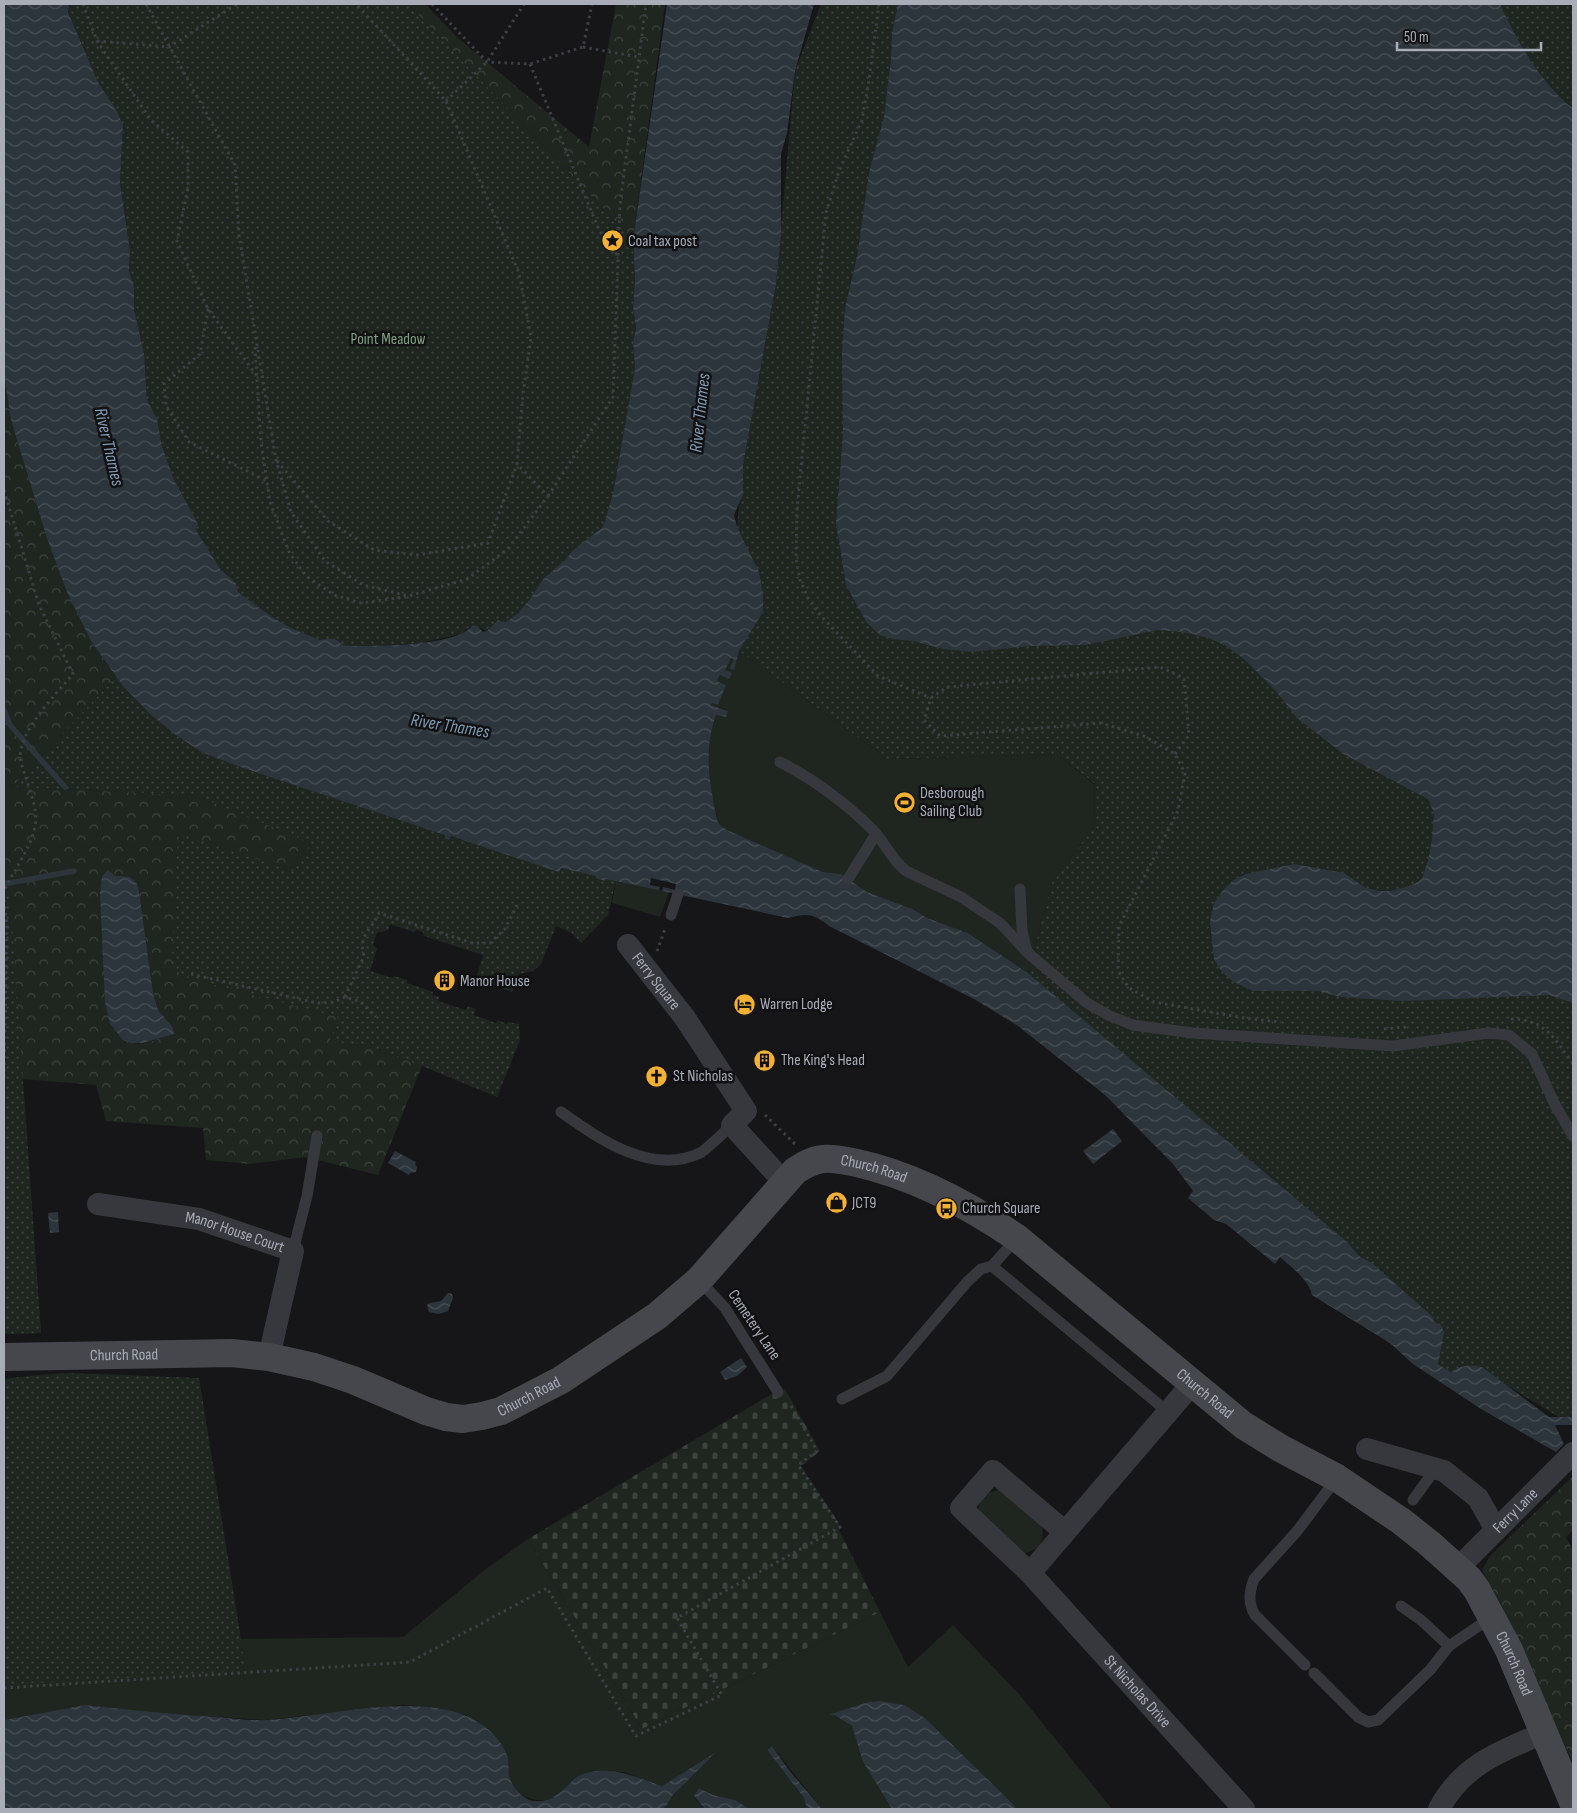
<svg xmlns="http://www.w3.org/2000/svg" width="1577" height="1813" viewBox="0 0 1577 1813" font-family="'Sofia Sans Condensed',sans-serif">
	<defs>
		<pattern id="forest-crowns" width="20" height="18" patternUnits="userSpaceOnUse" patternTransform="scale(1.25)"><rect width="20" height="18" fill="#1e261f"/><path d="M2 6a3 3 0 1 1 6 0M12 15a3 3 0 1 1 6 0" fill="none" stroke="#3c433d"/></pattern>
		<pattern id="cemetery-stones" width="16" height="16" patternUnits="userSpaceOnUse" patternTransform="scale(1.25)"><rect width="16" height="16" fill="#1e261f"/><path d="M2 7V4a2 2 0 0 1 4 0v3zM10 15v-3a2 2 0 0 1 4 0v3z" fill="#3c433d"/></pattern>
		<pattern id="park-dots" width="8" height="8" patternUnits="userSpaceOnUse" patternTransform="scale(1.25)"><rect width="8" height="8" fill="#1e261f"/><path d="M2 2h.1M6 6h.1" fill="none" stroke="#3c433d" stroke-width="1.8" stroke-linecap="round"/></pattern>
		<pattern id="water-waves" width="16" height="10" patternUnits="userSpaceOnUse" patternTransform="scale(1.25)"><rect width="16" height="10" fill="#2c353c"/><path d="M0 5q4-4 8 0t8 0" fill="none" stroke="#485056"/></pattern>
	</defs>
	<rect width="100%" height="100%" fill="#161618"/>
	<g fill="#1e261f">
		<path d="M739 651 888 759 1057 754 1095 785 1094 827 1052 882 1028 973 968 933 927 918 911 909 867 892 841 874 823 872 727 830 720 825 717 820C710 783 703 751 716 715L728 710 711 705 726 685 717 681 720 675 729 678 724 670 731 657 734 659V669Z"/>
		<polygon points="4,766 12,787 25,836 4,858"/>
		<polygon points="616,881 669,892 660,917 612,903"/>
		<path d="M999 1490C1014 1501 1049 1519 1042 1540 1040 1550 1029 1552 1020 1554L978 1513C979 1498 984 1493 999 1490Z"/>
		<path d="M528 1539 642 1729 880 1612 908 1667 953 1625 1019 1694 1112 1809H1016L1013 1804 925 1718 867 1702 830 1715H834L852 1726 863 1762 892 1809H822L772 1746 767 1750 804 1798 807 1809H750L735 1800 713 1795 699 1788 694 1797 705 1809H662L667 1805 672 1796 713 1754 662 1786 624 1772 577 1776C570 1784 563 1792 554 1797 536 1806 512 1795 509 1775 508 1770 509 1764 508 1759L466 1715 445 1709 402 1705 265 1720 150 1713 85 1705 4 1720V1609L245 1671 241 1639 403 1637 487 1568Z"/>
	</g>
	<g fill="url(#forest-crowns)" fill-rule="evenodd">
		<polygon points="408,4 425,4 459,39 589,147 616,4 665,4 633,240"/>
		<path d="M4 375 11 420 91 641 116 677 12 787 194 795 312 842 293 871 181 976 338 1017 330 1041 369 1047 422 1066 378 1175 305 1157 250 1164 206 1160 203 1128 106 1121 96 1085 22 1079 41 1333 10 1334 4 1245V858L14 847 15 833 12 787 4 766ZM109 871 116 876 148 966 153 993 158 1010 172 1026 173 1034C159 1038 136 1050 123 1039 118 1035 114 1029 110 1024Z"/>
		<polygon points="1573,1476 1573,1530 1566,1537 1573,1551 1573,1764 1500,1602 1482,1570 1490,1556"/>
	</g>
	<polygon fill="url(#cemetery-stones)" points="785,1389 820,1451 801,1466 842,1528 839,1530 880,1612 642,1729 528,1539 770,1395"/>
	<g fill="url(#park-dots)">
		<polygon points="68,4 408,4 633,240 635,280 633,307 636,328 633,342 635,368 613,493 603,527 573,550 565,560 543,579 530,599 518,613 506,622 498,620 487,631 473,625 460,634 421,643 388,646 350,646 343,645 334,638 320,640 291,628 271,616 238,592 236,583 221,570 196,530 174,480 162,446 157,419 147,400 144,353 134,309 134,286 129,271 130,251 120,182 123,125 118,113 98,82 68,11"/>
		<polygon points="821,4 1573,4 1573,1423 1572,1425 1473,1365 1451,1372 1438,1364 1208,1126 1028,973 1052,882 1094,827 1095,784 1057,754 888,759 739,651 763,612 737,527 743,465 776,284 795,71"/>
		<polygon points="116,677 151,715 176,735 201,752 240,767 446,835 445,839 449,840 450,836 561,868 597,876 597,878 605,880 606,879 616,881 608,915 581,943 573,934 556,926 541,964 533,971 519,974 512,992 476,979 483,955 424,936 423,932 417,930 414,932 390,924 388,930 377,933 373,944 377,949 370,971 393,978 394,976 407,980 407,983 433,992 432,995 439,997 438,1001 466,1010 468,1006 476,1009 474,1015 496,1023 497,1020 507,1024 508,1022 519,1024 520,1040 497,1097 422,1066 369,1047 330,1041 338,1017 181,976 172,963 178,833 293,871 311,843 194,795 12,787"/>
		<polygon points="10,896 41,1333 4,1334 4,897"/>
		<polygon points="71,1373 199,1378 241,1639 245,1671 4,1685 4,1379 38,1375"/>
	</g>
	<g fill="url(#water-waves)">
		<path d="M4 4H68V12L98 82 118 113 123 125 120 182 130 251 129 271 134 286V309L144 353 147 400 157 419 162 446 174 480 198 524 196 530 221 570 236 583 238 592 271 616 291 628 320 640 334 638 343 645 350 646C376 646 456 647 473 625L477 626 483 632 487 631 498 620 506 622 518 613 530 599 543 579 565 560 573 550 603 527 613 493 635 368 633 342 636 328 633 307 635 280 633 240 667 4H814L795 71 787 133 781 154V235L776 284 743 465V494L734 515 737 527 759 572 763 595V612L739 651 734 670 730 668 734 659 731 658 725 670 732 673 729 679 720 675 717 681 726 685 718 705 712 703 711 705 728 711 726 717 716 715C703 752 710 783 717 820L720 825 727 830 823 872 841 874 867 892 912 909 927 918 968 933 1028 973 1347 1242 1359 1256 1373 1264 1434 1318 1433 1320 1437 1324 1440 1323 1444 1332 1438 1364 1451 1372C1462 1365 1469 1364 1482 1367L1549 1417H1572V1425H1555L1564 1444 1556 1452 1481 1409 1413 1364 1390 1343 1312 1295C1309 1280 1291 1267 1280 1257L1275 1264 1226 1224 1214 1220 1188 1198 1193 1191 1173 1164 1105 1095 1018 1026 974 999 829 926C813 913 807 913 788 918L606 879 605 881 596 878V876L561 868 559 872 451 836 449 840 445 839V835L240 767 201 752 176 735 151 715 122 685 91 641 67 592 47 538 11 420 4 375Z"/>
		<path d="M898 4H1500C1515 36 1531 67 1556 93 1561 98 1566 104 1573 108V1003L1549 995 1402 1001 1341 997 1318 991H1253L1234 982 1222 972 1214 959 1210 921 1214 903 1224 889 1234 880 1246 874 1294 864 1344 873 1366 888 1379 891H1390L1409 886 1418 882 1422 878 1428 861 1432 840 1434 813 1428 799 1345 755 1297 718 1275 690 1244 659 1226 646 1209 638 1182 632 1158 630 1085 645 1030 646 972 652 943 649 913 641 893 639 880 635 867 623 846 585 836 523 843 435 842 352 845 308 857 257 869 173 884 117 891 59 892 34Z"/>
		<polygon points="108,870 116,876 130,877 137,884 139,892 153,993 158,1010 172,1026 174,1034 143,1043 131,1043 123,1040 110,1024 105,1002 100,893 102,876"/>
		<polygon points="1113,1129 1122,1141 1093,1164 1083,1151"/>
		<polygon points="395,1151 416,1162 415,1164 417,1167 416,1172 410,1173 409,1175 388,1163"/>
		<polygon points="58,1212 59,1232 50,1233 48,1213"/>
		<polygon points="448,1293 452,1294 453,1298 448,1311 439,1314 429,1312 427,1305 430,1303 441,1301"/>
		<polygon points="741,1358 747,1367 737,1376 725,1380 720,1372"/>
		<polygon points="881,1701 904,1705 925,1718 1013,1804 1016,1809 892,1809 863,1762 852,1726 834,1715 828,1715 868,1702"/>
		<path d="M85 1705C128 1710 171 1714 214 1717 231 1718 249 1721 267 1720 325 1716 385 1699 444 1709 469 1714 496 1729 506 1753 510 1760 508 1768 509 1775 511 1786 523 1800 534 1801 549 1803 561 1793 570 1783 573 1781 575 1777 578 1776 607 1763 636 1777 662 1786L716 1752 672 1796 667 1805 662 1809H4V1720Z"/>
		<polygon points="772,1746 788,1769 822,1809 807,1809 804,1798 767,1750"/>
		<polygon points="699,1788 713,1795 735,1800 750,1809 705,1809 694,1796"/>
	</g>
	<polygon fill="#161618" points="651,878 676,884 675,890 663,887 662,891 659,890 660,887 650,885"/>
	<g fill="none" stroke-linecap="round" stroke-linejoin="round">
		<g stroke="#2c353c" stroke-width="5.5">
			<polyline points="4,710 10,725 65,787"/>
			<polyline points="4,884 74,871"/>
		</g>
		<g stroke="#3d3f44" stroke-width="3" stroke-dasharray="2.5 4" stroke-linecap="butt">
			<polyline points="83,4 97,41 151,120 188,152 188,188 177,241 208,309 257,376"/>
			<polyline points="146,4 235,165 239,235 276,460 291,512 325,561 363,585 409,596 467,579 508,549 548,496 517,464 523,394 531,337 519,273 446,101 356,4"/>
			<polyline points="432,4 487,62 530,64 583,47 592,4"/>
			<polyline points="879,4 869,80 862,120 839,171 826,213 797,508 796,558 800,580 808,598 821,616 878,676 931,698"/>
			<polyline points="97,41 169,47 237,4"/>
			<polyline points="583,47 639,57"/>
			<polyline points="530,64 600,232 617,255"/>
			<polyline points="446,101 487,62 524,4"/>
			<polyline points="208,309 200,354 164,384 166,406 189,442 267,481"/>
			<polyline points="255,347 261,442 270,502 289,552 306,576 334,595 361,603 406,597"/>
			<polyline points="277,461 328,521 374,550 417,555 488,543 517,464"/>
			<path d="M4 490 39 605 73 674C54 697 19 730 20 760 24 772 36 806 36 817 35 844 15 867 4 891"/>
			<polyline points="548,496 613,397 620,204 646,4"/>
			<polyline points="1175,754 1189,735 1184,678 1160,667 947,687 931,698 924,720 940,736 1101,723 1144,736 1175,754 1185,773 1178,811 1119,926 1118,971 1129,988 1154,1002 1250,1019 1281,1022"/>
			<polyline points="4,900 7,924 4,1080"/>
			<polyline points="657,951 665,929"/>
			<polyline points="191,974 317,1003 334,1002 345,997 361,1002 376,1017"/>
			<path d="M345 997 364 956C358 935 372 929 379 913L472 943H490L505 929 517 905"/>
			<path d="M1511 1019C1545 1019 1555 1039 1573 1064"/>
			<polyline points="1384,1029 1406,1027"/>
			<polyline points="765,1115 795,1144"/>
			<polyline points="4,1688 410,1662 547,1588 636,1736 722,1695 677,1618 840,1527 798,1465 817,1451 789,1402"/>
		</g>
		<g stroke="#37383d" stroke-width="11">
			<path d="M780 762C812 778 847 804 873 830 885 843 892 860 906 871L961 897 1000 923 1028 953 1087 1003 1110 1016 1133 1025 1193 1033 1393 1046 1488 1033 1509 1035 1532 1054 1554 1103 1573 1136"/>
			<polyline points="848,879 876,834"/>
			<polyline points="1020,889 1022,931 1027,951"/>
			<polyline points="671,915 678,894"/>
			<path d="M561 1112C599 1139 651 1176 700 1153 706 1150 725 1131 732 1125"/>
			<polyline points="1017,1238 992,1266 1168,1412"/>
			<polyline points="293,1251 307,1196 317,1136"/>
			<polyline points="699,1280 725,1308 778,1392"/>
			<polyline points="842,1399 887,1376 967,1282 981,1269 992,1266"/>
			<polyline points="1413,1500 1436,1468"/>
			<polyline points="1401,1606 1421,1620 1449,1646 1492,1617"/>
			<path d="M1305 1665 1255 1615C1248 1603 1249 1592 1254 1579L1298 1530 1337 1478"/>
			<polyline points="1314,1673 1358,1717 1368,1722 1378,1720 1430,1670 1449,1646"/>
		</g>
		<g stroke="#37383d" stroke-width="22">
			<path id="s1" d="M628 945 685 1018 746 1111 732 1125 784 1182"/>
			<path id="s2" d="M98 1204 199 1219 293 1251 269 1357"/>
			<polyline points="1367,1449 1444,1471 1478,1498 1496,1530"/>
			<path id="s3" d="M1065 1532 993 1471 961 1508 1030 1573 1244 1809"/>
			<path id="s4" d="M1458 1568 1573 1453"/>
			<polyline points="1030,1573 1192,1384"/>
			<path d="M1439 1809C1462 1765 1501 1751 1544 1733"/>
		</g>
		<path stroke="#45474d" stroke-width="28" id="s5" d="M4 1357 232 1353 269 1357 314 1367 353 1380 426 1411 446 1417 463 1419 482 1416 501 1411 561 1380 657 1316 699 1280 795 1171C804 1165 812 1160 823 1159 835 1158 846 1161 857 1163 915 1176 969 1205 1017 1238L1243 1425 1280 1448 1337 1478 1401 1521 1430 1544 1469 1579 1477 1590 1509 1650 1573 1802"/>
	</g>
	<defs>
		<symbol id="sight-disc" viewBox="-11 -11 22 22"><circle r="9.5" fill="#f2b134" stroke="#111113"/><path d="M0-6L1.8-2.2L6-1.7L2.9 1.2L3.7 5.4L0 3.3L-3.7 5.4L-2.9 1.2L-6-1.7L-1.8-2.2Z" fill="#111"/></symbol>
		<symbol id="stadium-disc" viewBox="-11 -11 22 22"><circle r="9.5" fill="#f2b134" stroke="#111113"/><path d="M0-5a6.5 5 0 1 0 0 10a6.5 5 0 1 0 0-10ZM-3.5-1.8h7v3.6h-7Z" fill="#111"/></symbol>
		<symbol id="building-disc" viewBox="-11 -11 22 22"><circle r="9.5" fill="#f2b134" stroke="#111113"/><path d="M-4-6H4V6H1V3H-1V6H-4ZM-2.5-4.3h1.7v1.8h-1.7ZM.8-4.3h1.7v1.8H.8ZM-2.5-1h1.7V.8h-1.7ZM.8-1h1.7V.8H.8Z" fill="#111"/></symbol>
		<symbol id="hotel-disc" viewBox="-11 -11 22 22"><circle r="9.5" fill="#f2b134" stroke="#111113"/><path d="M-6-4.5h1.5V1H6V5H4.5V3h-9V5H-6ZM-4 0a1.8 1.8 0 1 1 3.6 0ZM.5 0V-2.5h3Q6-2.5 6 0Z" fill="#111"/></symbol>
		<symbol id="church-disc" viewBox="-11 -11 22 22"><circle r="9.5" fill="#f2b134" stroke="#111113"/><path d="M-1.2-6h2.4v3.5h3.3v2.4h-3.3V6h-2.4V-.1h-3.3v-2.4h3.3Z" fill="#111"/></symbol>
		<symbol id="shop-disc" viewBox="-11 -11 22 22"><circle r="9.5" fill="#f2b134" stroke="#111113"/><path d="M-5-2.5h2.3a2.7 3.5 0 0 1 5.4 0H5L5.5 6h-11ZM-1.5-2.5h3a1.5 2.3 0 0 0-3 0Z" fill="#111"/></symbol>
		<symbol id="bus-disc" viewBox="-11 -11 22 22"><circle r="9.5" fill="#f2b134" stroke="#111113"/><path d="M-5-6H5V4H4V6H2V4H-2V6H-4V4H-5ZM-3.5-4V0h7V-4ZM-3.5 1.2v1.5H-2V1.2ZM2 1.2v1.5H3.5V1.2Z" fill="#111"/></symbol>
	</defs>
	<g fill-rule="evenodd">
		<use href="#sight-disc" x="600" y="228" width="25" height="25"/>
		<use href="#stadium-disc" x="892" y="790" width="25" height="25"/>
		<use href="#building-disc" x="432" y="968" width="25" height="25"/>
		<use href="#hotel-disc" x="732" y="992" width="25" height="25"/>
		<use href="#building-disc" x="752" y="1048" width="25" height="25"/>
		<use href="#church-disc" x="644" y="1064" width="25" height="25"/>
		<use href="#shop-disc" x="824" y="1190" width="25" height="25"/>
		<use href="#bus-disc" x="934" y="1196" width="25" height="25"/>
	</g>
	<g text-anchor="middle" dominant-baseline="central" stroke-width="5" stroke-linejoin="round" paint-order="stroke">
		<g font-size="16" fill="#a8adb8" stroke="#111113" text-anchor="start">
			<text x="628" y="241">Coal tax post</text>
			<text x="920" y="793">Desborough<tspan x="920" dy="18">Sailing Club</tspan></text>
			<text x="460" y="981">Manor House</text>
			<text x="760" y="1004">Warren Lodge</text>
			<text x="781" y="1060">The King's Head</text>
			<text x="673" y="1076">St Nicholas</text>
			<text x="852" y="1203">JCT9</text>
			<text x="962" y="1208">Church Square</text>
		</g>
		<g font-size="16" fill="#7fa381" stroke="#111113">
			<text x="388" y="339">Point Meadow</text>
		</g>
		<g font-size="16" fill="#a8adb8" stroke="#111113">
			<text stroke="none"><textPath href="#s1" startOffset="46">Ferry Square</textPath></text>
			<text stroke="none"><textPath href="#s5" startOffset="975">Church Road</textPath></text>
			<text stroke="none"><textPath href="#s2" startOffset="140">Manor House Court</textPath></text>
			<text transform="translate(754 1325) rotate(56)">Cemetery Lane</text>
			<text stroke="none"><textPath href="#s5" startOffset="120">Church Road</textPath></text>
			<text stroke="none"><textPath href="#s5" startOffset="1379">Church Road</textPath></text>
			<text stroke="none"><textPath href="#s5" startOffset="540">Church Road</textPath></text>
			<text stroke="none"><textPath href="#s4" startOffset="81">Ferry Lane</textPath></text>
			<text stroke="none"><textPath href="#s5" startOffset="1799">Church Road</textPath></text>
			<text stroke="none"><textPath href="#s3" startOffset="398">St Nicholas Drive</textPath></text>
		</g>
		<g font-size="18" font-style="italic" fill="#7f9bb3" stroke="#111113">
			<text transform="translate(700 413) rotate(-84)">River Thames</text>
			<text transform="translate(109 447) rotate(77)">River Thames</text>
			<text transform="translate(450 726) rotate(9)">River Thames</text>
		</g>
	</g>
	<rect width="1577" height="1813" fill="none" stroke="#a8adb8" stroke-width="10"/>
	<path d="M1397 42v8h144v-8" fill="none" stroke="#a8adb8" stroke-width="2.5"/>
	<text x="1404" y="42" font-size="15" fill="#a8adb8" stroke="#111113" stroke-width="4" paint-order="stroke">50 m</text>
</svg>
